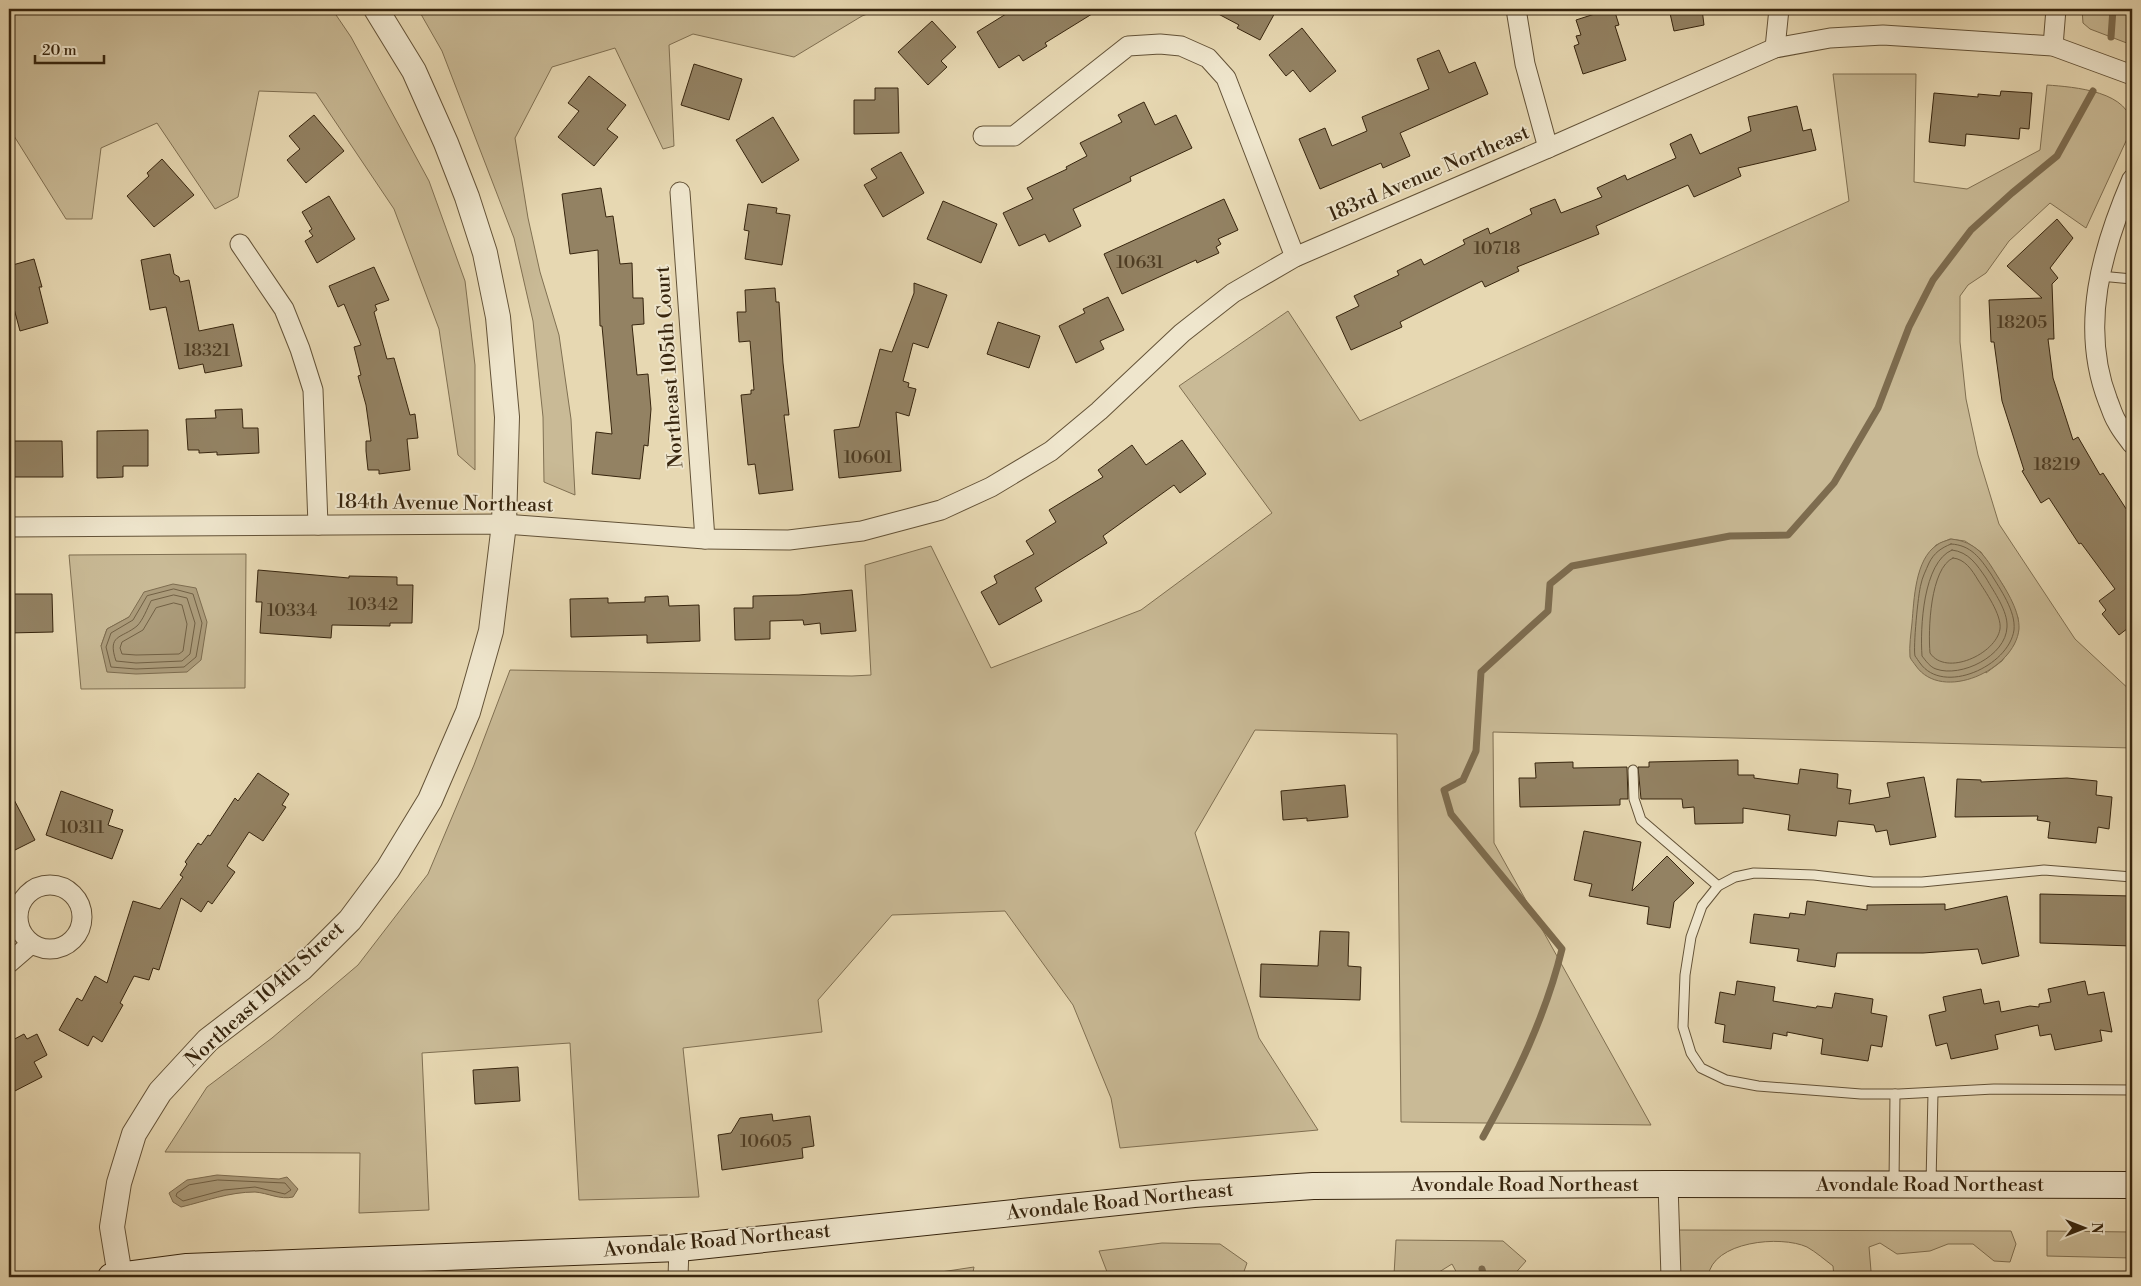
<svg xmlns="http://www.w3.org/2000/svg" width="2141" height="1286" viewBox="0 0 2141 1286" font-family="'Libre Bodoni',serif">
	<rect width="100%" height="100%" fill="#e7d8b2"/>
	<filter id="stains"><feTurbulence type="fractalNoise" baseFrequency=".004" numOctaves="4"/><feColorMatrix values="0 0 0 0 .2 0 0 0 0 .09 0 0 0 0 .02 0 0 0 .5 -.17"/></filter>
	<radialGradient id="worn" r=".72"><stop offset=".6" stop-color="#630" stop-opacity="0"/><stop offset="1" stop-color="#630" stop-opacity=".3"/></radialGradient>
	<g fill="#c9ba96" stroke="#807052" fill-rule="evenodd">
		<polygon points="9,9 332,9 351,37 429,181 465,281 475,365 475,470 458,455 439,329 394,209 316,93 259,91 238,197 215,209 157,123 101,148 92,219 66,219 9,128"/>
		<polygon points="418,9 881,9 862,16 794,57 693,34 669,45 674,146 663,149 615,48 552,67 515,138 528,218 540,272 559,335 571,419 575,495 544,482 543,417 533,321 514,238 442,51"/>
		<polygon points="2082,9 2132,9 2132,45 2090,29 2083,23"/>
		<path d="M1833 74H1916L1914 182 1967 189 2040 150 2047 85C2074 87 2132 91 2132 128L2086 228 2050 203 2009 241 1986 273 1968 285 1960 296V342L1966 399 1978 455 1999 524 2075 639 2132 692V748L1493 732 1494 843 1651 1125 1401 1122 1397 734 1255 730 1195 833 1259 1038 1318 1130 1120 1148 1111 1098 1073 1005 1005 911 892 915 818 1000 822 1032 683 1048 699 1197 579 1200 570 1043 422 1053 429 1210 359 1213 360 1153 165 1152 207 1087 272 1038 358 965 428 874 474 765 510 670 852 676 871 675 865 565 931 546 991 668 1141 610 1272 513 1179 386 1288 311 1360 421 1849 201ZM1950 539 1965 541 1981 552 2004 587 2018 618 2014 644 2002 661 1986 673 1925 560 1936 545Z"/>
		<path d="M246 554 245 688 81 689 69 555ZM129 617 101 646 107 629Z"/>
		<path d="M1677 1230 2011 1231 2016 1244 2010 1262 1994 1261 1973 1244H1948L1930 1251 1897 1254 1880 1243 1869 1247 1871 1271 1868 1277H1834L1833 1266C1825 1260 1816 1252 1807 1247 1781 1235 1712 1241 1708 1277H1678Z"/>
		<polygon points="2047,1231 2132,1232 2132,1258 2047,1256"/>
		<polygon points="1396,1240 1503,1241 1526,1261 1512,1277 1459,1277 1452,1264 1431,1277 1400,1277 1394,1275"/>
		<polygon points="1162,1243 1220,1244 1247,1263 1242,1277 1109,1277 1099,1251"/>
		<polygon points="974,1267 972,1277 921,1277 921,1275"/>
	</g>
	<g fill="#ab9b7a" stroke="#7d6c4f">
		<path d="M1951 539C1977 542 1985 556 1998 577 2007 591 2020 612 2019 629 2015 670 1942 703 1916 666 1914 663 1911 660 1910 657 1909 646 1911 633 1912 623 1914 600 1915 559 1937 545 1940 542 1946 541 1951 539Z"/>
		<polygon points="173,584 196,588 207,622 201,660 187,672 136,674 107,672 101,646 107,629 129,617 144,592"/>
		<path d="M217 1175 279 1179 287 1177 298 1189 293 1197C280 1200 268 1193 255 1192 229 1192 206 1201 181 1207L173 1202 169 1193 187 1180Z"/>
	</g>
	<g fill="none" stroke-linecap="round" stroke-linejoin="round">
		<g stroke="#716044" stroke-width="1">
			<path d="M1951 544C1971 545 1980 558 1991 574 2000 589 2016 611 2014 630 2009 666 1943 696 1920 663 1919 662 1916 657 1915 656 1913 648 1918 594 1921 584 1922 578 1926 570 1929 563 1934 553 1941 548 1951 544Z"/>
			<path d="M1952 550C1969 552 1977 565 1986 578 1994 592 2008 611 2007 627 2006 656 1961 678 1936 669 1930 667 1926 661 1922 656 1920 628 1923 562 1952 550Z"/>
			<path d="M1953 558C1965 559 1972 570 1978 580 1985 591 2002 615 2000 629 1996 654 1946 677 1930 653 1928 631 1930 568 1953 558Z"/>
			<polygon points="174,589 193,594 202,623 196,657 184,667 136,669 111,667 106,647 111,633 133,620 147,596"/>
			<path d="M174 595 187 598 195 623 190 654 182 661 136 663 116 661C107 634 121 639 137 626 143 620 147 609 151 601Z"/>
			<polygon points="174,603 182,605 187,624 183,651 179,654 136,655 122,654 120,648 122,642 143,630 156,608"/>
			<polygon points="218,1180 285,1183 291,1190 285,1194 255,1187 224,1190 183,1201 176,1196 177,1193 189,1185"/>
		</g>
		<g stroke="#7d6c4f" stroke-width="7">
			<polyline points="2111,37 2113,9"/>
			<path d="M1483 1137C1516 1077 1546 1015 1562 949L1451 814 1444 790 1463 780 1476 751 1481 672 1548 611 1550 584 1572 566 1730 536 1788 535 1834 483 1878 408 1909 327 1933 280 1971 230 2012 193 2057 156 2093 91"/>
			<polyline points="1482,1269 1484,1277"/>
		</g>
	</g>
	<g fill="#938263" stroke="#37250e">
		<polygon points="1014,9 1100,9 1045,43 1047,46 1023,61 1019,55 999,68 977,32"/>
		<polygon points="1209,9 1277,9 1260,40 1237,28 1239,25"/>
		<polygon points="1610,9 1614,9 1619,25 1615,26 1626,60 1583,74 1574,46 1579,44 1576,36 1581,35 1576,20"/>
		<polygon points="1669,9 1702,9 1704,25 1674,31"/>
		<polygon points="932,21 956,47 941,61 947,67 928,85 898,52"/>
		<polygon points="1302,28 1336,71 1310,92 1293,70 1286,76 1269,55"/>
		<polygon points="1439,50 1449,73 1475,62 1488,94 1400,133 1410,156 1383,168 1381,163 1320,189 1299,139 1325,128 1332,146 1367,131 1362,117 1429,89 1417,59"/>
		<polygon points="694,64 742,79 729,120 681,105"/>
		<polygon points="589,76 626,105 607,129 618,137 594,166 558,137 579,111 568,103"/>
		<polygon points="875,88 898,88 899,133 854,134 854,100 875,100"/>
		<polygon points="2001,91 2032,93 2029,129 2020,128 2019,139 1966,134 1965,146 1929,142 1934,93 1978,97 1978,94 2000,96"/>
		<polygon points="1144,102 1155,125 1176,115 1192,148 1130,177 1131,181 1073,209 1081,226 1049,242 1045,234 1019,246 1003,213 1033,199 1027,188 1067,169 1066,167 1087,156 1080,143 1122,122 1118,115"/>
		<polygon points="1797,106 1803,131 1811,129 1816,150 1738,168 1741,176 1694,197 1688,185 1596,226 1599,234 1517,267 1519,271 1485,287 1482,281 1400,322 1402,327 1351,350 1336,317 1359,306 1354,296 1399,275 1397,271 1421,259 1424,265 1465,244 1463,240 1488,228 1490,234 1532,214 1530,209 1555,199 1561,213 1602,197 1597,188 1625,175 1627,180 1676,158 1670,144 1691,134 1700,154 1751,131 1748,117"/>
		<polygon points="314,115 344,151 306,183 287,160 300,149 289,136"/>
		<polygon points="773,117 799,160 762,183 736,140"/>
		<polygon points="901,152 924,193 883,217 864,185 877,178 871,169"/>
		<polygon points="162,159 194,195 154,227 127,196 149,176 147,173"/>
		<polygon points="601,188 606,217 613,216 620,264 632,263 633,298 643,298 644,324 632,325 637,375 648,374 651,409 648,446 644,445 640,479 592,474 596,432 612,434 602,326 600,326 598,250 570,254 562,194"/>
		<polygon points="329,196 355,239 317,263 305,241 313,236 309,231 312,229 302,212"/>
		<polygon points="1224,199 1238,230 1218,239 1221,244 1216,247 1219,253 1197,263 1196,260 1122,294 1104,254"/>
		<polygon points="943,201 997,224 981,263 927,239"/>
		<polygon points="748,204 777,208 776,213 790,215 782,265 745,259 749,231 744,230"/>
		<polygon points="2057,219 2073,238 2050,268 2058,278 2052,284 2054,339 2048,339 2053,378 2073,440 2078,437 2100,475 2103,473 2132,518 2132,625 2119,635 2102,614 2106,610 2099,601 2115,589 2081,543 2079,544 2049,498 2041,503 2022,471 2024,470 2002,401 1994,342 1991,342 1989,300 2042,298 2007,266"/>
		<polygon points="170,254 174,274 179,277 180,282 189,280 199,331 233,324 242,366 205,373 203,364 179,369 166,307 150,310 141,260"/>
		<polygon points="34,259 42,287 39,287 48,323 20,331 9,290 9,266"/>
		<polygon points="374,267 389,300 375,305 377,310 374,312 387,359 394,358 410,415 415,414 418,438 407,439 410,470 379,474 379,470 368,470 366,451 366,441 371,441 366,405 358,376 361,375 354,347 361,345 344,304 338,307 329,286"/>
		<polygon points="914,283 947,295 928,348 913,343 903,381 909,383 908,387 916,389 909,416 896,412 901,471 839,478 834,430 859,427 880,349 892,352 914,293"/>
		<polygon points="775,288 776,302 779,302 783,363 789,415 784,415 793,490 759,494 755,464 748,465 741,395 751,394 751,390 754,390 750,341 739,342 737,312 746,312 745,290"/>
		<polygon points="1108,297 1124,330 1100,341 1104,349 1076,363 1059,326 1085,313 1083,309"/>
		<polygon points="998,322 1040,336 1029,368 987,354"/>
		<polygon points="242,409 243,428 258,428 259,453 217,455 217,452 199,453 199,450 188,450 186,419 216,418 215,410"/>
		<polygon points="148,430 148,466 123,466 123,477 97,478 97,431"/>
		<polygon points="1182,440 1206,474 1180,493 1174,485 1103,536 1107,543 1035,588 1042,601 999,625 981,592 997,583 994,576 1034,554 1026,541 1056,522 1049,510 1103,477 1098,470 1132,445 1146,465"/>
		<polygon points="9,441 62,441 63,477 9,477"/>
		<polygon points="258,570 349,578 349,576 397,577 397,585 413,585 412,623 390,623 390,626 332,625 331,638 260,633 262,602 256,602"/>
		<polygon points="852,590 856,631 821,634 820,623 804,625 803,620 770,621 770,639 735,640 734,608 753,608 753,596 799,595"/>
		<polygon points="9,594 52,594 53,632 9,633"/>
		<polygon points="668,596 669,606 699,605 700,641 647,643 647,635 571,637 570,599 608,598 608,603 645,602 645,597"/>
		<polygon points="1738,760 1738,775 1754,775 1754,778 1798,784 1800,769 1838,774 1837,788 1851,790 1849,804 1890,797 1887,783 1924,777 1936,837 1890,845 1887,830 1876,832 1874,825 1838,821 1836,836 1788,830 1790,815 1743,808 1743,823 1695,824 1694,807 1683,808 1682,799 1641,799 1638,767 1649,767 1649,762"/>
		<polygon points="1573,762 1573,768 1627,767 1628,799 1620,799 1620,805 1520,807 1519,778 1536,778 1535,763"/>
		<polygon points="258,773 289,794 282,805 286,807 263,841 249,832 227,866 235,872 212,904 208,901 201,912 181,898 159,970 153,968 149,980 134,976 120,1003 123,1005 102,1042 93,1036 88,1046 59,1030 77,998 82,1001 95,976 107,983 133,901 160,909 183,877 180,875 187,864 185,862 198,843 201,845 208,835 210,836 235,798 238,801"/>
		<polygon points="2067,778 2097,781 2096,795 2112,797 2109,829 2098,827 2096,843 2048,838 2050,822 2037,820 2038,816 1955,817 1957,779 1981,780 1981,782"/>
		<polygon points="1345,785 1348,817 1307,821 1307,818 1283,820 1281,791"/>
		<polygon points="9,790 35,840 9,853"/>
		<polygon points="61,791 113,810 108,825 123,830 112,859 46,835"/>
		<polygon points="1584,831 1641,842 1632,891 1667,856 1694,883 1674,902 1670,928 1647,924 1649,907 1589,896 1592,884 1574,880"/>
		<polygon points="2040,894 2132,896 2132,946 2040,943"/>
		<polygon points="2007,896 2019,956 1982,964 1978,949 1923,953 1837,953 1835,967 1797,961 1799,949 1750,943 1754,914 1789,918 1790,913 1805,915 1807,901 1867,910 1867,905 1945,904 1945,910"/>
		<polygon points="1320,931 1349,932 1348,966 1361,967 1360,1000 1260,997 1261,964 1318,966"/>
		<polygon points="1737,981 1775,987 1773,1001 1816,1008 1817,1006 1832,1008 1835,993 1873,999 1871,1013 1887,1016 1882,1047 1871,1045 1868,1061 1821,1054 1823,1039 1787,1032 1787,1036 1773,1033 1771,1049 1723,1042 1725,1025 1715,1023 1720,992 1735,995"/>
		<polygon points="2085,981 2088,995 2104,992 2112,1032 2100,1030 2102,1041 2055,1050 2051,1034 2040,1036 2038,1025 1995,1035 1998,1049 1951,1059 1947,1043 1936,1046 1929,1015 1946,1011 1943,997 1981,989 1984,1004 1999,1001 2001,1012 2030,1006 2039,1007 2039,1004 2051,1002 2048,989"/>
		<polygon points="24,1034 27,1039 37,1034 47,1055 34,1062 42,1077 9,1094 9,1042"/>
		<polygon points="518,1067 520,1101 475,1104 473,1070"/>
		<polygon points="772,1114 773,1121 810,1116 814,1146 802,1148 803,1158 722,1170 718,1135 731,1133 740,1118"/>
	</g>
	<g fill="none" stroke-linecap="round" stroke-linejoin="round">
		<defs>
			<g id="service">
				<polyline points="2100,276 2132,279"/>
				<polyline points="1633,770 1634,799 1641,820 1718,886"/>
				<polyline points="2132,877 2044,870 1922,882 1873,882 1814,875 1754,873 1735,877 1718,886 1702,906 1691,937 1685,975 1683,1027 1691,1053 1701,1068 1726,1080 1758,1086 1861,1094 1899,1094 1994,1089 2132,1090"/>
				<polyline points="1894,1182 1895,1094"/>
				<polyline points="1931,1183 1933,1093"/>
			</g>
			<g id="minor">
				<polyline points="1516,9 1525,64 1548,148"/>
				<polyline points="2053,46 2056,9"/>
				<polyline points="1775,48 1779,9"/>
				<polyline points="983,136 1014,136 1128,46 1160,44 1181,46 1208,58 1226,78 1295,257"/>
				<path d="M2132 179C2102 249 2079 326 2108 401 2111 408 2113 416 2117 422 2121 430 2127 437 2132 444"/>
				<polyline points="680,192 705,539"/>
				<polyline points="240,244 284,309 300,349 313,390 318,525"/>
				<polyline points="9,527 504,524 705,539 789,540 862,531 941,510 991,487 1051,451 1099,411 1182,333 1233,293 1295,257 1548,148 1775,48 1830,38 1883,35 2053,46 2132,75"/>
				<circle cx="50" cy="917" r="32"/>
				<polyline points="9,963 31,944"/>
				<polyline points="1668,1184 1671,1277"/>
				<polyline points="678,1277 679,1248"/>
			</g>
			<polyline id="tertiary" points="120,1276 112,1227 119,1183 134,1134 160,1092 208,1040 301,969 350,920 388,869 430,800 468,712 491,631 504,524 507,417 498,317 485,253 467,197 446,143 414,71 376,9"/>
			<polyline id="secondary" points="111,1277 187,1267 679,1248 1194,1194 1313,1186 1668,1184 2132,1185"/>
		</defs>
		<use href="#service" stroke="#635237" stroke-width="11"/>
		<use href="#minor" stroke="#635237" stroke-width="21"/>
		<use href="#tertiary" stroke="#635237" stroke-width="26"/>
		<use href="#secondary" stroke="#37250e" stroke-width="28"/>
		<use href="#service" stroke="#efe6cd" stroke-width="9"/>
		<use href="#minor" stroke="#efe6cd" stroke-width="19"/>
		<use href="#tertiary" stroke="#efe6cd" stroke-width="24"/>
		<use href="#secondary" stroke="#efe6cd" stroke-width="26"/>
	</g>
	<g text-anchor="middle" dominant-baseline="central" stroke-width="4" stroke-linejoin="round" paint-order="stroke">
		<g font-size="18" fill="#4e3c23">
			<text x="1497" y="248">10718</text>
			<text x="1140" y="262">10631</text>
			<text x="2022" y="322">18205</text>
			<text x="207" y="350">18321</text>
			<text x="868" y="457">10601</text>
			<text x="2057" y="464">18219</text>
			<text x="373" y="604">10342</text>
			<text x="292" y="610">10334</text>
			<text x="82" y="827">10311</text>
			<text x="766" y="1141">10605</text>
		</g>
		<g font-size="20" fill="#37250e" stroke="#efe6cd">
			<text transform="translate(1429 174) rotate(-23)">183rd Avenue Northeast</text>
			<text transform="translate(670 367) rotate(-94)">Northeast 105th Court</text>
			<text transform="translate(445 504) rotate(1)">184th Avenue Northeast</text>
			<text transform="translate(265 995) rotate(-42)">Northeast 104th Street</text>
			<text x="1525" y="1185">Avondale Road Northeast</text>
			<text x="1930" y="1185">Avondale Road Northeast</text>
			<text transform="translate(1120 1202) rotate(-6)">Avondale Road Northeast</text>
			<text transform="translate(717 1241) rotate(-5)">Avondale Road Northeast</text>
		</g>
	</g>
	<rect width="2141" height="1286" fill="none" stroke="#e7d8b2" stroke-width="30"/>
	<rect x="10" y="10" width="2121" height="1266" fill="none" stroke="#37250e" stroke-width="2.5"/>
	<rect x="15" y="15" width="2111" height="1256" fill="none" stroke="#37250e"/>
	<g transform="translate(2084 1228) rotate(90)" stroke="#efe6cd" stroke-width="4" paint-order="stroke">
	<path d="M0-4L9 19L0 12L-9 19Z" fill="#37250e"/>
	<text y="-8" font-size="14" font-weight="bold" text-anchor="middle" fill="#37250e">N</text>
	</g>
	<path d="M35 55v8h69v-8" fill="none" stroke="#37250e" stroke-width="2.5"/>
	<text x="42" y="55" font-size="15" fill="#37250e" stroke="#efe6cd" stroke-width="4" paint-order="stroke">20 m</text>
	<rect width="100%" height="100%" filter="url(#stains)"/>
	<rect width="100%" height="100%" fill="url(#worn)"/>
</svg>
